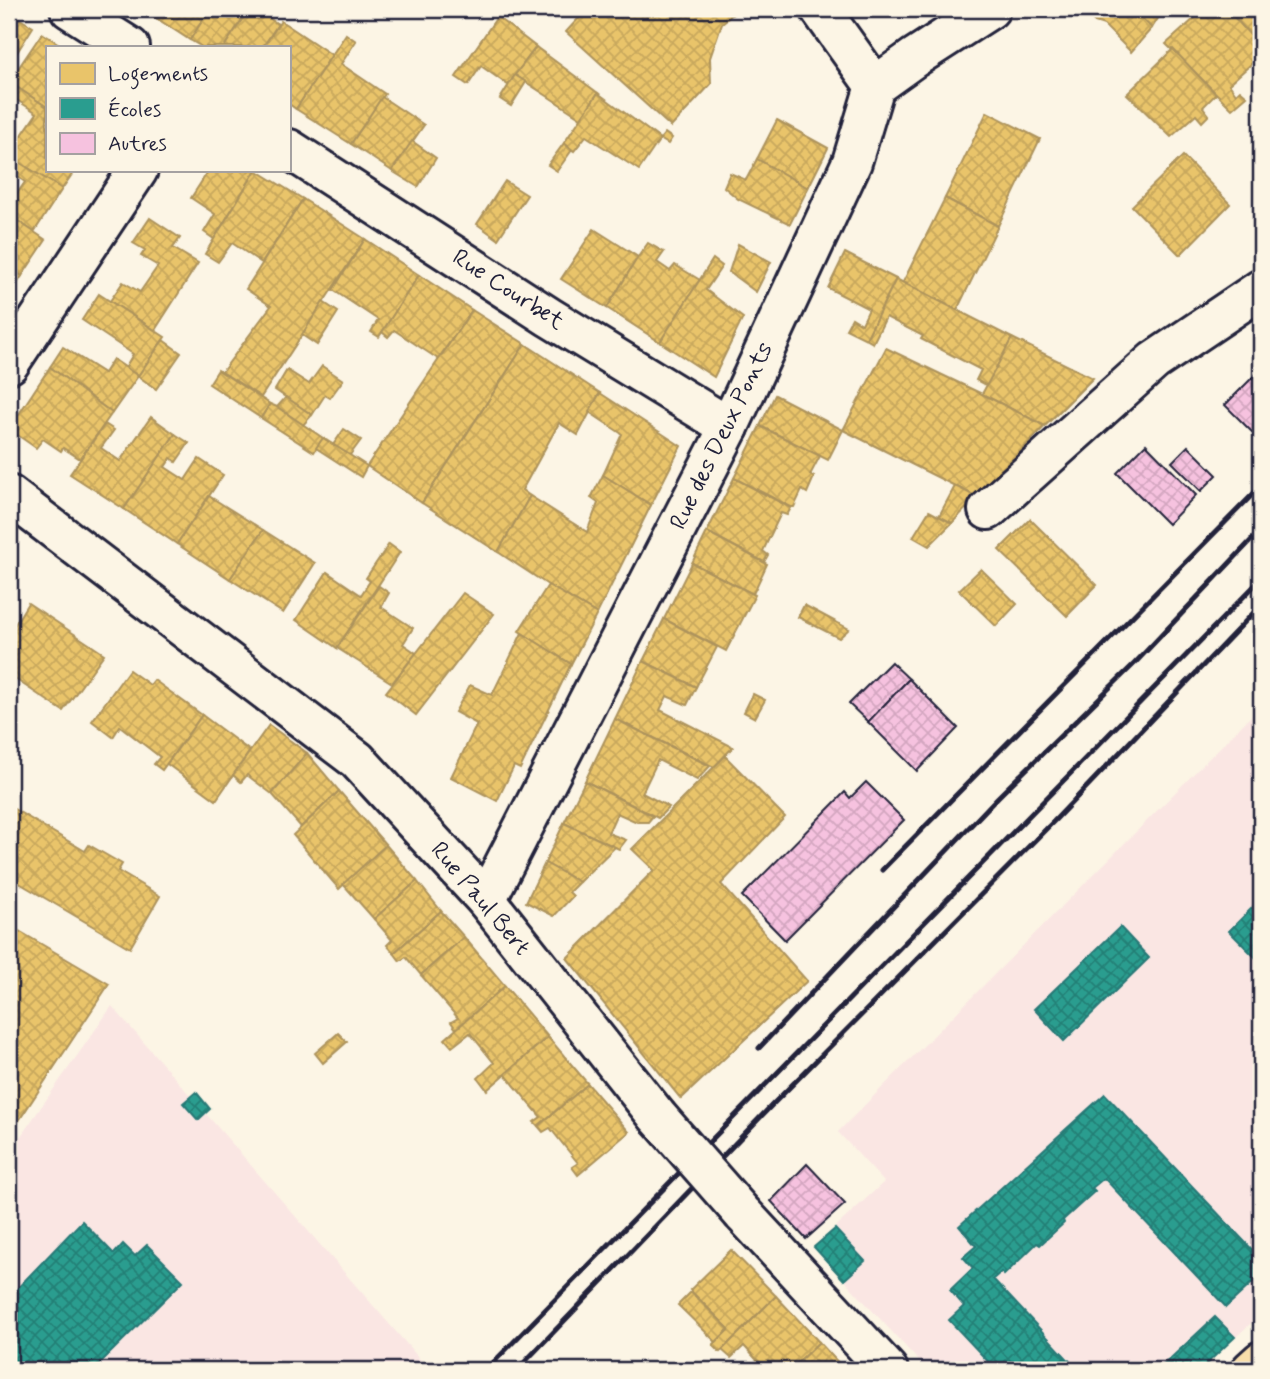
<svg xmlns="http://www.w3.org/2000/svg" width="1270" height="1379" viewBox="0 0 1270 1379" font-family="Mynerve,sans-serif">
	<defs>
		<pattern id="homes-cross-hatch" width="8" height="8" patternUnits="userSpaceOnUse" patternTransform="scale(1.75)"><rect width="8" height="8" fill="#e9c46a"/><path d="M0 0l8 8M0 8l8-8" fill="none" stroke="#c8a85d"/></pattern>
		<pattern id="schools-cross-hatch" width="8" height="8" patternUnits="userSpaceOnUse" patternTransform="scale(1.75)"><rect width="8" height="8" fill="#2a9d8f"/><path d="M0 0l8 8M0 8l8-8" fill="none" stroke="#248076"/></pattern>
		<pattern id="building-cross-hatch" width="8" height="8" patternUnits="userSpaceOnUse" patternTransform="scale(1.75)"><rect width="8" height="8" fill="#f6c2df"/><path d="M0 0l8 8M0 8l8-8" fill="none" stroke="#d3a6c0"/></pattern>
	</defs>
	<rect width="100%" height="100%" fill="#fcf5e5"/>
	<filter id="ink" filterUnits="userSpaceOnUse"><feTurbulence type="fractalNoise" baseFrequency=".0143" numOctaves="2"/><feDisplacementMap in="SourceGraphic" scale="14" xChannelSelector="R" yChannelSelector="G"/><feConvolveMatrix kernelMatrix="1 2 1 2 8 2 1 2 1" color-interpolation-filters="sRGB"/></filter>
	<g filter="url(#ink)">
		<g fill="#fae6e3">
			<polygon points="1261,706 1261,1314 1200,1370 927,1370 814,1247 884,1182 838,1132"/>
			<polygon points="112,1006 425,1365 420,1370 9,1370 9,1134 18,1140"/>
		</g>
		<g fill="url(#homes-cross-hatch)" stroke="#ad935c" stroke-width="2">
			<polygon points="150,9 210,9 190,40 147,12"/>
			<polygon points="210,9 249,9 224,47 202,47 190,40"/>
			<polygon points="249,9 258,9 257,10 278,24 263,47 224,47"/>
			<polygon points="587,9 739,9 722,23 710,58 711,84 671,127 566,32"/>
			<polygon points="1081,9 1132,9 1152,28 1131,52 1104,25 1095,22"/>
			<polygon points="1132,9 1164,9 1152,28"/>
			<polygon points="1205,9 1227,9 1261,47 1261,61 1258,58 1229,84 1236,94 1240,90 1247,96 1232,109 1166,44"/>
			<polygon points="1227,9 1261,9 1261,47"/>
			<polygon points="9,12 33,27 9,65"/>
			<polygon points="497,17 536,47 508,85 481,66 468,85 456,77"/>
			<polygon points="281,21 332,55 296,109 289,104 289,47 263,47"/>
			<polygon points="42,33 64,47 47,47 47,107 9,82"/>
			<polygon points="346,34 356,41 341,64 385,94 351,144 296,109"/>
			<polygon points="536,47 598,93 581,118 515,75"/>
			<polygon points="1173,49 1216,94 1203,107 1209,115 1202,122 1196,115 1171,137 1127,94"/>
			<polygon points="515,75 526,82 511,106 500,99"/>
			<polygon points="9,82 47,107 47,170 75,170 62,189 9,156 9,145 13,148 37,113 9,95"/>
			<polygon points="598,93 660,139 639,170 586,136 574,151 564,143"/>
			<polygon points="382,97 424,125 392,171 351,144"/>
			<polygon points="987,112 1040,139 998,226 945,198"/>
			<polygon points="777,120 828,148 808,188 757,159"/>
			<polygon points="665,133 672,138 668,144 660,139"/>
			<polygon points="412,141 436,158 418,187 392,171"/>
			<polygon points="564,143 572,150 557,171 548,165"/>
			<polygon points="9,156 62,189 34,232 9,215 9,191 16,195 25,182 9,171"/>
			<polygon points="1183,156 1230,204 1180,255 1132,206"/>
			<polygon points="757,159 808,188 790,224 738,199 724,187 730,173 746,180"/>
			<polygon points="209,170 256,170 214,239 204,232 215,214 191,198"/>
			<polygon points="256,170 303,199 262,263 232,243 218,262 205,254"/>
			<polygon points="505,181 527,195 498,239 477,224"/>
			<polygon points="945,198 998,226 957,310 903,282"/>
			<polygon points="303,199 365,239 261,397 222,372 271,306 246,289"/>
			<polygon points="9,215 46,240 22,276 9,268"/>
			<polygon points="150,218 180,238 173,248 198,263 155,330 110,301 123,282 140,292 158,266 141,256 145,250 133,243"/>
			<polygon points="594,229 638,257 607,308 561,279"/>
			<polygon points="365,239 419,275 379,337 371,332 378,320 333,290"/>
			<polygon points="648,243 664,252 657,262 670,271 675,265 700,280 660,342 607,308 638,257"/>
			<polygon points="738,244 771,262 756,292 729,272"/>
			<polygon points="845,253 896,279 866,339 846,329 852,318 862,324 869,309 828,288"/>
			<polygon points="713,259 722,266 706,290 743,318 714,377 660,342"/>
			<polygon points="9,268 22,276 9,296"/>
			<polygon points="419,275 472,310 438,359 394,330 388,337 382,332"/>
			<polygon points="896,279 1012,338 987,386 976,380 981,370 921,339 923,336 886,317 873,343 866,339"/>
			<polygon points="99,294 165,337 138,376 125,368 133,354 82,320"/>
			<polygon points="323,302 338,312 317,345 302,335"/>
			<polygon points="472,310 525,344 422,503 367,466"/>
			<polygon points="1012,338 1093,378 1045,426 982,394"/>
			<polygon points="163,340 181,353 156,389 138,376"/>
			<polygon points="525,344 600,393 578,435 559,423 522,490 530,496 498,552 422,503"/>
			<polygon points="63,347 104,373 113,359 138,376 112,413 50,367"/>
			<polygon points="886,348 982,394 1045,426 977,497 843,430"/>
			<polygon points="322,366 343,380 330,398 325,395 312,415 275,390 287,370 309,384"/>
			<polygon points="50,367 112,413 80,459 63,448 61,451 43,439 36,448 9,429"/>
			<polygon points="218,370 270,404 261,418 209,384"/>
			<polygon points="600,393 681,446 651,505 603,475 622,434 589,412"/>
			<polygon points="775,395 843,430 828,460 760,426"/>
			<polygon points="286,397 312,415 303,425 277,407"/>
			<polygon points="270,404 277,407 323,438 314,452 261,418"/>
			<polygon points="151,417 175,434 124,509 70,474 105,424 114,430 101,448 120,461"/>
			<polygon points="760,426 820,456 810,475 814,477 807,493 802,490 794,507 791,507 734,478"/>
			<polygon points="344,429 361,440 350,455 333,445"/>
			<polygon points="175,434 189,443 176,462 171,458 165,467 185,480 199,459 223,475 177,544 124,509"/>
			<polygon points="323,438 367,466 361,477 316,448"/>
			<polygon points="603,475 651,505 597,614 548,585 498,552 530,496 587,532 598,503 591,498"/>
			<polygon points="734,478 791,508 787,515 781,513 763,551 768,555 764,562 707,532"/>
			<polygon points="955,486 977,497 952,523 939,516"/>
			<polygon points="209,496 263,530 230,579 177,544"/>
			<polygon points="929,511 952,523 929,546 913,537"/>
			<polygon points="1030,519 1097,585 1067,616 999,550"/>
			<polygon points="263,530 315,563 283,613 230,579"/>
			<polygon points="707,532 767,564 753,594 692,563"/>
			<polygon points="389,544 400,552 337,648 296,620 327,572 361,595 370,581 366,578"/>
			<polygon points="692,563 755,595 726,651 664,619"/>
			<polygon points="981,569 1017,604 996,626 959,590"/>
			<polygon points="548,585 597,614 571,664 519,631"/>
			<polygon points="379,586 389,593 381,607 413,628 403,644 416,653 392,683 337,648"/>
			<polygon points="463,593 494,614 416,715 386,692"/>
			<polygon points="28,603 104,654 63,711 9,675 9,634"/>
			<polygon points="804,605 849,629 839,638 798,617"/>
			<polygon points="664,619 717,647 696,687 643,661"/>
			<polygon points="522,633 571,664 520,769 514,766 497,801 451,777 477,724 455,712 470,685 492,695"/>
			<polygon points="643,661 696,687 687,705 667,696 660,710 733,747 714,767 615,719"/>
			<polygon points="129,670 150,685 154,680 202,715 162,770 154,764 160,757 120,726 113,737 92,721"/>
			<polygon points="753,694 765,700 755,718 744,712"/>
			<polygon points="202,715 250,751 216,800 167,764"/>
			<polygon points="615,719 710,766 697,780 658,760 642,793 669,807 658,818 585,781"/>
			<polygon points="269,725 307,753 272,794 247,775 241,782 233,775"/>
			<polygon points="307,753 339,791 301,827 272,794"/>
			<polygon points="725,756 785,817 721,884 807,981 681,1099 567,958 654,870 632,849"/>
			<polygon points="585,781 653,816 648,822 637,822 617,813 608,833 626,840 619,849 564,823"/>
			<polygon points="339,791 386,845 339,889 293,835"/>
			<polygon points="9,806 85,851 89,845 122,864 118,871 160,896 130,948 9,877"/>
			<polygon points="564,823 615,847 579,882 545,863"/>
			<polygon points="386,845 417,881 374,919 343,884"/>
			<polygon points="545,863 579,882 569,892 573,896 554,916 526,902"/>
			<polygon points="417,881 441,911 394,953 387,945 392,940 374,919"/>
			<polygon points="441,911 464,937 421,975 406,957 400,961 394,953"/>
			<polygon points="9,925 109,984 12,1131 9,1129"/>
			<polygon points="464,937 505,986 456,1029 451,1022 458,1018 421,975"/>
			<polygon points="505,986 548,1037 487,1090 478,1078 494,1063 470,1033 452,1047 445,1039"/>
			<polygon points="338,1033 347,1042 323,1063 315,1053"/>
			<polygon points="548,1037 588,1084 538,1126 534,1122 541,1117 505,1074"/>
			<polygon points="588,1084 629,1132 578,1175 572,1167 578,1163 550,1128 543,1132 538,1126"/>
			<polygon points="731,1250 776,1296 720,1352 713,1345 729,1329 690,1290"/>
			<polygon points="691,1292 729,1329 716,1342 678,1305"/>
			<polygon points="776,1296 819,1342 790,1370 766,1370 744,1346 731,1358 722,1350"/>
			<polygon points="819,1342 845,1370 790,1370"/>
		</g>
		<g fill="url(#schools-cross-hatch)" stroke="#287876" stroke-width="2">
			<polygon points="1261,899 1261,963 1229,931"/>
			<polygon points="1120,927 1149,958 1064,1041 1034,1009"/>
			<polygon points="196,1092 210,1109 198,1120 183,1103"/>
			<polygon points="1105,1094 1261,1259 1261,1275 1226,1307 1104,1178 1092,1188 1095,1191 1063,1220 1064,1223 1040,1245 1037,1243 1004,1275 1001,1272 993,1279 1078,1370 996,1370 949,1320 964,1306 950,1290 973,1268 963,1257 976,1246 959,1226"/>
			<polygon points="82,1221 114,1254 123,1244 135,1256 147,1245 183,1281 93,1370 9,1370 9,1297"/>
			<polygon points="835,1229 865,1261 844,1280 814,1247"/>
			<polygon points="1215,1317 1235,1337 1200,1370 1158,1370"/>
		</g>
		<g fill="url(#building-cross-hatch)" stroke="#22223b" stroke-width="2">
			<polygon points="1261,369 1261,437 1259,439 1225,405"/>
			<polygon points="1146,444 1196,495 1168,524 1117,473"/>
			<polygon points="1188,446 1217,475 1201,491 1172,462"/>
			<polygon points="891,662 909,679 868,722 849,704"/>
			<polygon points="909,679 958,728 917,771 868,722"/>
			<polygon points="866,782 904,820 785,940 742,896 845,792 850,798"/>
			<polygon points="807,1164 845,1204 806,1239 771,1201"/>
		</g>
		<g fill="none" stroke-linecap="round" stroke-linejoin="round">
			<defs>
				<g id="minor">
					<polyline points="70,9 130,47"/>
					<polyline points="820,9 875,86"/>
					<polyline points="289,149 549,317 729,427"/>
					<polyline points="9,364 138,170"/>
					<polyline points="9,495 357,760 486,900 657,1116"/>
					<polyline points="988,510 1154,361 1261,289"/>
					<polyline points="486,900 729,427 852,162 875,86 914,58 990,9"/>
					<polyline points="743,1214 888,1370"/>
				</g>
				<polyline id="major" points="1251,1370 1261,1361"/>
			</defs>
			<use href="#minor" stroke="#22223b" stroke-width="44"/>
			<use href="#major" stroke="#22223b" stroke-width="44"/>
			<use href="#minor" stroke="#fcf5e5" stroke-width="38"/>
			<use href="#major" stroke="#f9deab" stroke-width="38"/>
			<g stroke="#22223b" stroke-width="5">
				<polyline points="882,870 1261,486"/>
				<polyline points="759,1048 998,797 1134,664 1261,530"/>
				<polyline points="486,1370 1261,579"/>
				<polyline points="517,1370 773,1104 1056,819 1261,605"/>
			</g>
			<defs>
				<polyline id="minor-bridge" points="657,1116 743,1214"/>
			</defs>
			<use href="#minor-bridge" stroke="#22223b" stroke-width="44" stroke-linecap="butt"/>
			<use href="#minor-bridge" stroke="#fcf5e5" stroke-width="38"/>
		</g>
	</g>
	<g text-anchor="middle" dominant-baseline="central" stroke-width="7" stroke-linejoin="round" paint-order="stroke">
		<g font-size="24" fill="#22223b" stroke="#fcf5e5">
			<text transform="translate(508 290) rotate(33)">Rue Courbet</text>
			<text transform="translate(722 436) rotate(-64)">Rue des Deux Ponts</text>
			<text transform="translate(480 899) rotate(50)">Rue Paul Bert</text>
		</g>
	</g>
	<rect width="1270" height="1379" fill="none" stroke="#fcf5e5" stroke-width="35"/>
	<rect x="18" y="18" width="1235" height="1344" fill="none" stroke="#22223b" stroke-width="2.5" filter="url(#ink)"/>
	<rect x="46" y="46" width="245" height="126" fill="#fcf5e5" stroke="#a5a1a1" stroke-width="2"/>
	<rect x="60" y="63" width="35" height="21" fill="#e9c46a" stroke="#a5a1a1" stroke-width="2"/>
	<text x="108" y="80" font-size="21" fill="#22223b">Logements</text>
	<rect x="60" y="98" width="35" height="21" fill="#2a9d8f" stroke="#a5a1a1" stroke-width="2"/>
	<text x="108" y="116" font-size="21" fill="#22223b">Écoles</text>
	<rect x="60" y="133" width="35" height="21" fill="#f6c2df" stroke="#a5a1a1" stroke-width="2"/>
	<text x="108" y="150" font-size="21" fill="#22223b">Autres</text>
</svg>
